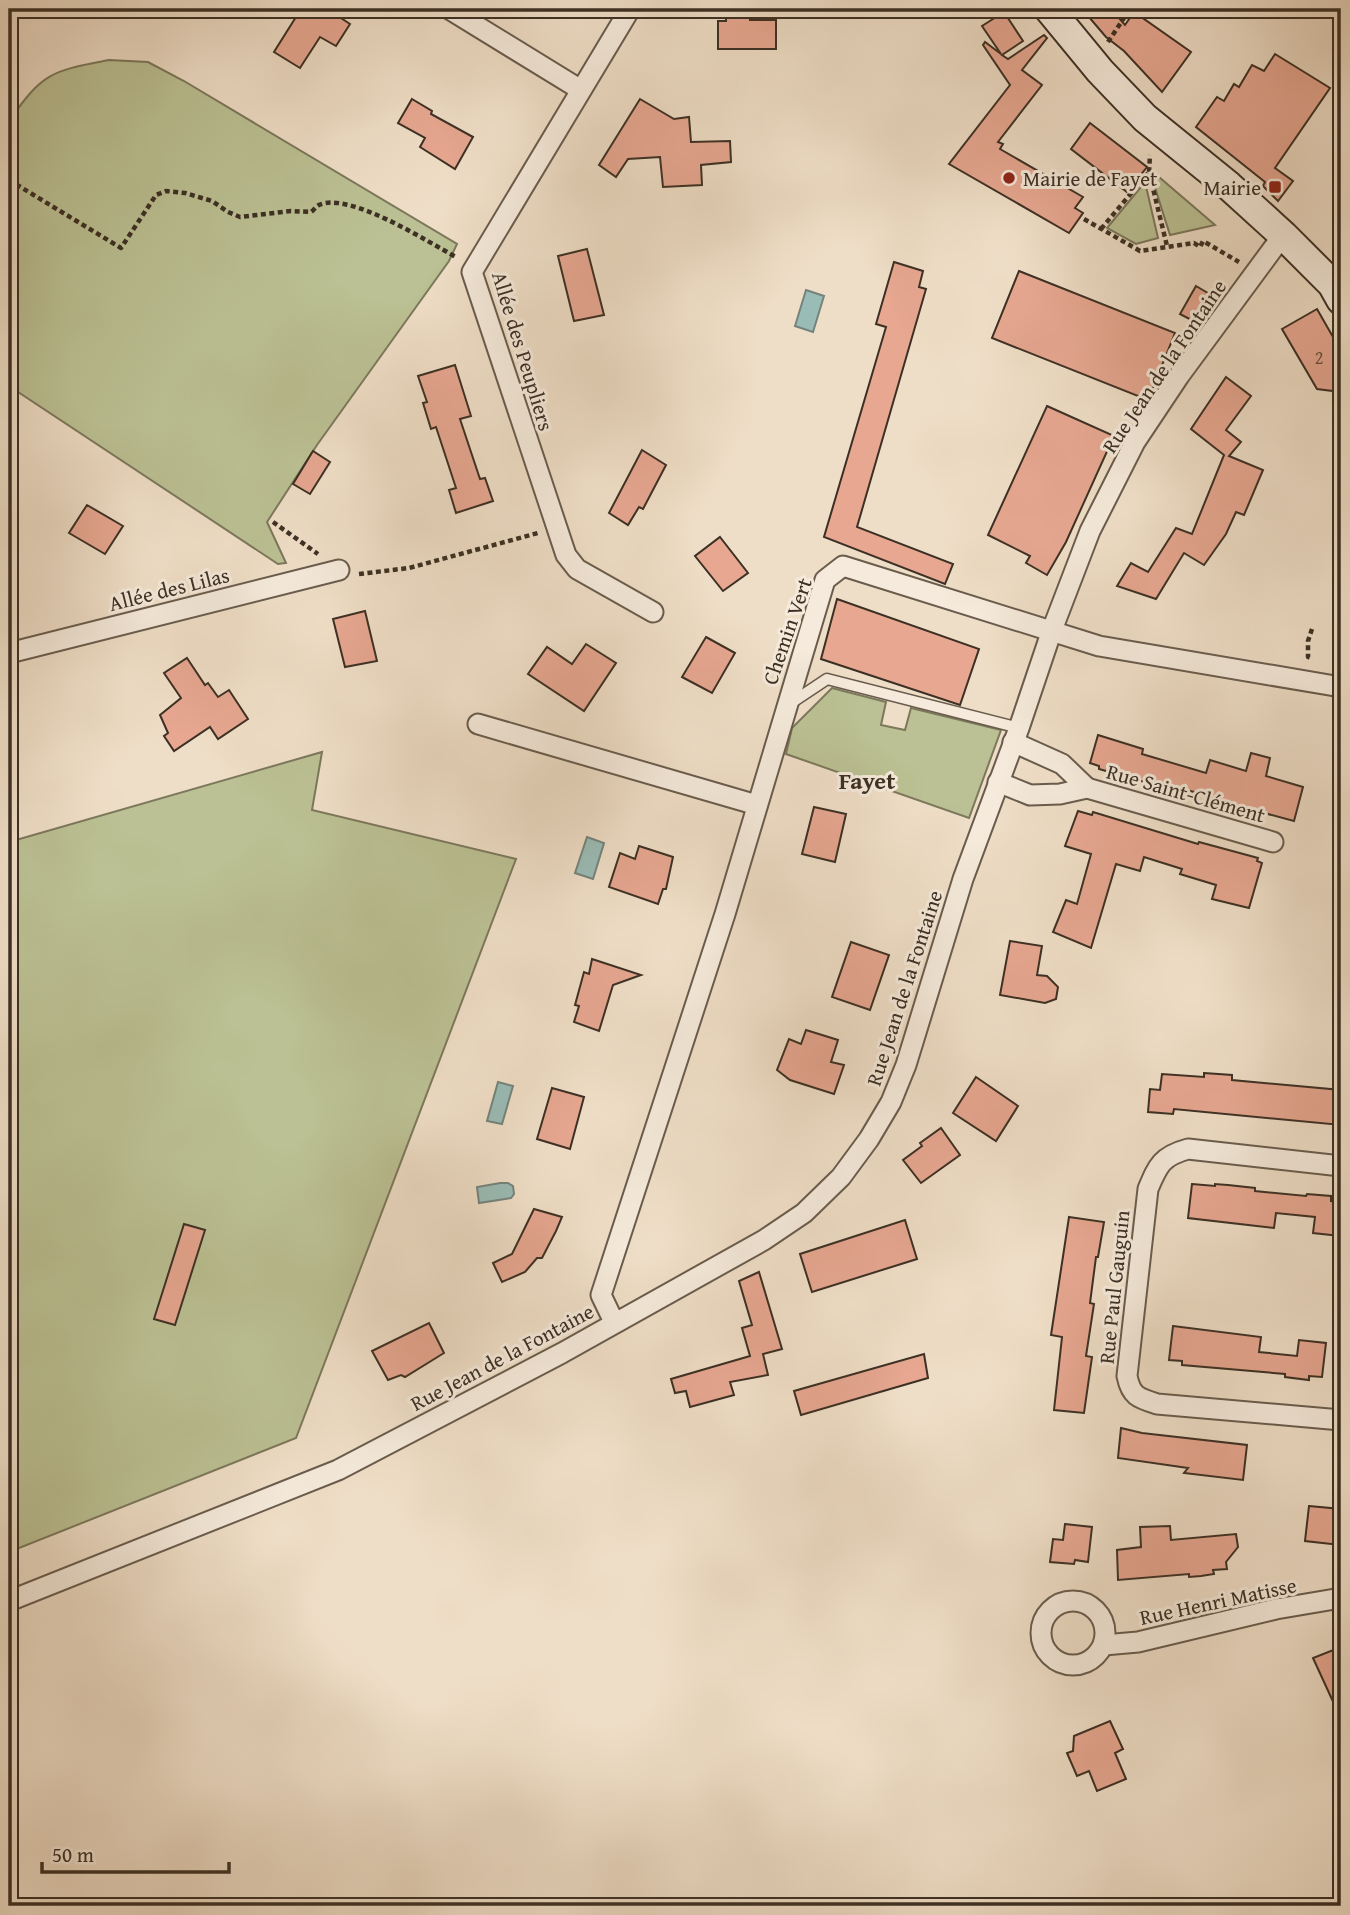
<svg xmlns="http://www.w3.org/2000/svg" width="1350" height="1915" viewBox="0 0 1350 1915" font-family="'Gentium Book Plus',serif">
	<rect width="100%" height="100%" fill="#efdec7"/>
	<filter id="stains"><feTurbulence type="fractalNoise" baseFrequency=".00286" numOctaves="4"/><feColorMatrix values="0 0 0 0 .2 0 0 0 0 .09 0 0 0 0 .02 0 0 0 .5 -.17"/></filter>
	<radialGradient id="worn" r=".72"><stop offset=".6" stop-color="#630" stop-opacity="0"/><stop offset="1" stop-color="#630" stop-opacity=".3"/></radialGradient>
	<g fill="#bbc194" stroke="#7c785c" stroke-width="2">
		<path d="M109 60 148 62 184 81 457 244 449 261 317 445 267 522 286 563 278 564 9 386V121C43 72 52 71 109 60Z"/>
		<polygon points="1159,177 1215,225 1170,235 1152,178"/>
		<polygon points="1145,182 1158,238 1136,244 1107,228"/>
		<polygon points="832,688 886,702 881,725 905,730 911,708 1001,730 969,818 786,754 792,728"/>
		<polygon points="322,752 312,810 516,859 296,1438 9,1552 9,842"/>
	</g>
	<g fill="#9abcb7" stroke="#74847c" stroke-width="2">
		<polygon points="806,290 824,296 813,332 795,326"/>
		<polygon points="587,837 604,843 593,879 575,873"/>
		<polygon points="498,1082 513,1086 502,1124 487,1121"/>
		<polygon points="500,1183 508,1183 513,1186 514,1194 511,1198 479,1203 477,1187"/>
	</g>
	<g fill="#e7a791" stroke="#3c3024" stroke-width="2">
		<polygon points="301,9 327,9 350,24 336,46 320,37 300,68 274,52"/>
		<polygon points="1082,9 1111,9 1125,25 1134,12 1191,52 1162,92 1124,51 1106,37"/>
		<polygon points="726,10 749,10 750,20 776,20 776,49 718,49 718,21 726,21"/>
		<polygon points="1004,12 1023,41 1002,55 1008,59 1044,35 1047,38 1022,70 1042,85 998,142 1003,144 1000,149 1083,197 1075,208 1083,213 1069,233 949,164 1010,85 983,45 985,42 1001,54 982,26"/>
		<polygon points="1275,54 1330,88 1275,168 1293,181 1278,201 1263,186 1265,182 1196,127 1217,97 1224,101 1234,84 1239,87 1252,65 1264,71"/>
		<polygon points="412,99 432,111 431,114 473,137 455,169 420,147 425,138 398,123"/>
		<polygon points="640,99 674,119 689,117 691,142 730,141 731,162 701,165 702,185 663,187 660,157 628,159 616,177 599,165"/>
		<polygon points="1090,123 1147,167 1127,192 1071,149"/>
		<polygon points="587,249 604,315 574,321 558,256"/>
		<polygon points="894,262 923,271 919,287 926,289 857,527 953,564 945,584 824,537 886,327 876,324"/>
		<polygon points="1019,271 1175,333 1148,400 992,338"/>
		<polygon points="1196,286 1213,296 1197,323 1180,314"/>
		<polygon points="1317,309 1341,351 1341,392 1317,389 1282,329"/>
		<polygon points="455,365 471,416 460,419 480,479 485,478 493,501 456,513 449,490 456,488 436,427 431,429 423,403 427,402 418,376"/>
		<polygon points="1226,377 1251,396 1226,430 1241,442 1229,456 1263,470 1244,515 1236,512 1226,534 1204,565 1184,553 1156,599 1117,586 1131,563 1148,572 1176,528 1192,534 1224,455 1191,429"/>
		<polygon points="1047,406 1114,436 1066,542 1047,575 1026,563 1030,556 988,535"/>
		<polygon points="642,450 666,465 643,509 639,507 628,525 609,513"/>
		<polygon points="313,451 330,462 310,494 293,484"/>
		<polygon points="87,505 123,526 105,554 69,533"/>
		<polygon points="720,537 748,573 723,591 695,556"/>
		<polygon points="837,599 979,649 960,705 821,659"/>
		<polygon points="365,611 377,661 345,667 333,619"/>
		<polygon points="706,637 735,653 712,693 682,677"/>
		<polygon points="586,644 616,663 584,711 528,674 547,647 572,664"/>
		<polygon points="187,658 205,685 208,683 218,697 229,690 248,719 218,739 210,727 174,751 164,736 168,733 160,715 181,698 164,673"/>
		<polygon points="1098,735 1143,749 1142,754 1206,773 1210,760 1246,771 1251,753 1270,758 1266,776 1303,787 1294,821 1208,798 1208,796 1156,781 1155,785 1099,769 1099,766 1090,763"/>
		<polygon points="814,807 846,814 835,862 802,854"/>
		<polygon points="1078,811 1092,815 1093,812 1198,844 1199,842 1258,858 1257,861 1262,863 1249,908 1212,899 1216,885 1180,874 1182,869 1144,857 1140,871 1116,864 1091,948 1053,932 1066,900 1077,904 1091,854 1065,846"/>
		<polygon points="639,846 673,857 666,889 663,889 658,904 609,887 620,853 635,859"/>
		<polygon points="1010,941 1042,946 1037,975 1047,976 1058,987 1056,999 1045,1003 1000,995"/>
		<polygon points="851,942 889,955 870,1010 832,997"/>
		<polygon points="592,959 641,975 613,985 599,1031 574,1022 579,1006 575,1005 584,972 589,974"/>
		<polygon points="806,1030 838,1040 831,1062 844,1065 834,1094 790,1080 777,1070 789,1039 801,1044"/>
		<polygon points="1204,1073 1232,1075 1232,1080 1341,1090 1341,1125 1174,1109 1173,1114 1148,1112 1150,1089 1160,1090 1162,1074 1204,1077"/>
		<polygon points="976,1077 1018,1106 996,1141 953,1113"/>
		<polygon points="552,1088 584,1097 570,1149 537,1139"/>
		<polygon points="941,1128 960,1155 921,1183 903,1160 922,1146 920,1143"/>
		<polygon points="1192,1184 1215,1186 1215,1184 1228,1185 1255,1188 1255,1191 1306,1196 1307,1194 1331,1196 1331,1201 1341,1202 1340,1236 1313,1233 1315,1217 1276,1213 1274,1228 1188,1218"/>
		<polygon points="534,1209 562,1217 556,1231 542,1258 537,1258 525,1272 502,1282 493,1263 512,1254"/>
		<polygon points="1069,1217 1104,1222 1098,1257 1096,1257 1090,1303 1094,1304 1086,1356 1092,1357 1084,1413 1054,1410 1062,1337 1051,1335"/>
		<polygon points="905,1220 917,1259 812,1292 800,1254"/>
		<polygon points="184,1224 205,1230 175,1325 154,1319"/>
		<polygon points="759,1272 782,1349 763,1354 768,1375 730,1382 734,1395 690,1407 686,1391 675,1393 671,1379 750,1356 742,1328 752,1325 739,1281"/>
		<polygon points="429,1323 444,1353 405,1377 401,1375 388,1380 372,1351"/>
		<polygon points="1173,1326 1261,1337 1259,1352 1297,1356 1299,1340 1326,1343 1322,1377 1309,1376 1309,1380 1285,1377 1285,1374 1182,1365 1182,1361 1169,1360"/>
		<polygon points="924,1354 928,1378 801,1415 794,1391"/>
		<polygon points="1121,1428 1142,1433 1247,1445 1243,1480 1184,1473 1188,1468 1118,1458"/>
		<polygon points="1309,1506 1341,1509 1340,1545 1305,1541"/>
		<polygon points="1065,1524 1092,1527 1088,1562 1075,1560 1074,1564 1050,1562 1053,1539 1063,1540"/>
		<polygon points="1170,1526 1171,1540 1236,1534 1238,1547 1226,1562 1227,1569 1213,1570 1214,1574 1201,1576 1189,1577 1189,1574 1118,1580 1117,1550 1141,1547 1140,1527"/>
		<polygon points="1341,1647 1341,1719 1313,1658"/>
		<polygon points="1110,1721 1123,1749 1115,1753 1126,1779 1097,1791 1089,1771 1077,1776 1067,1753 1073,1751 1074,1736"/>
	</g>
	<g fill="none" stroke-linecap="round" stroke-linejoin="round">
		<defs>
			<polyline id="service" points="791,703 827,679 1019,728"/>
			<g id="minor">
				<polyline points="449,9 581,90"/>
				<polyline points="630,9 472,272 566,555 577,569 653,612"/>
				<polyline points="9,653 339,570"/>
				<polyline points="478,724 757,805"/>
				<polyline points="998,782 1030,795 1060,794 1087,788 1062,764 1013,742"/>
				<polyline points="1087,788 1273,842"/>
				<path d="M1341 1166 1188 1149C1162 1156 1158 1165 1148 1189L1127 1376C1131 1396 1138 1398 1157 1404L1341 1420"/>
				<polyline points="614,1322 601,1295 725,914 825,580 843,566 1099,646 1341,687"/>
				<circle cx="1073" cy="1633" r="32"/>
				<polyline points="9,1601 338,1470 562,1353 764,1240 804,1213 841,1177 869,1139 891,1102 906,1065 963,879 1019,728 1052,630 1090,531 1135,442 1179,376 1283,235"/>
				<polyline points="1104,1645 1138,1642 1276,1609 1341,1598"/>
			</g>
			<polyline id="secondary" points="1049,9 1100,71 1145,118 1229,186 1283,235 1332,284 1341,300"/>
		</defs>
		<use href="#service" stroke="#695c4d" stroke-width="13"/>
		<use href="#minor" stroke="#695c4d" stroke-width="23"/>
		<use href="#secondary" stroke="#3c3024" stroke-width="32"/>
		<g stroke="#3c3024" stroke-width="4.5" stroke-dasharray="5 3.5" stroke-linecap="butt">
			<polyline points="1108,42 1130,9"/>
			<polyline points="1149,172 1150,155"/>
			<path d="M9 180 121 248 156 195 166 191 185 193 212 201 228 212 240 217 291 211 311 212C314 210 316 206 319 205 349 191 428 242 456 257"/>
			<polyline points="1084,219 1140,251 1194,243 1200,247 1203,241 1239,262"/>
			<polyline points="1101,229 1149,172 1167,246"/>
			<polyline points="273,522 318,554"/>
			<polyline points="359,574 409,568 538,533"/>
			<polyline points="1312,629 1308,641 1308,657 1313,659"/>
		</g>
		<use href="#service" stroke="#f5eadb" stroke-width="10"/>
		<use href="#minor" stroke="#f5eadb" stroke-width="19"/>
		<use href="#secondary" stroke="#f5eadb" stroke-width="28"/>
	</g>
	<g fill="#8f2418" stroke="#f5eadb" stroke-width="2.5">
		<circle cx="1009" cy="178" r="7"/>
		<rect x="1268" y="180" width="14" height="14" rx="3.5"/>
	</g>
	<g text-anchor="middle" dominant-baseline="central" stroke-width="6" stroke-linejoin="round" paint-order="stroke">
		<g font-size="18" fill="#674e3f">
			<text x="1319" y="357">2</text>
		</g>
		<g font-size="21" fill="#3c3024" stroke="#f5eadb" text-anchor="start">
			<text x="1023" y="178">Mairie de Fayet</text>
			<text x="1261" y="187" text-anchor="end">Mairie</text>
		</g>
		<g font-size="21" fill="#3c3024" stroke="#f5eadb">
			<text transform="translate(523 351) rotate(73)">Allée des Peupliers</text>
			<text transform="translate(1164 366) rotate(-56)">Rue Jean de la Fontaine</text>
			<text transform="translate(169 589) rotate(-14)">Allée des Lilas</text>
			<text transform="translate(787 631) rotate(-71)">Chemin Vert</text>
			<text transform="translate(1186 793) rotate(16)">Rue Saint-Clément</text>
			<text transform="translate(904 988) rotate(-72)">Rue Jean de la Fontaine</text>
			<text transform="translate(1114 1287) rotate(-84)">Rue Paul Gauguin</text>
			<text transform="translate(502 1357) rotate(-28)">Rue Jean de la Fontaine</text>
			<text transform="translate(1218 1601) rotate(-12)">Rue Henri Matisse</text>
		</g>
		<g font-size="24" font-weight="bold" fill="#3c3024" stroke="#f5eadb">
			<text x="867" y="780">Fayet</text>
		</g>
	</g>
	<rect width="1350" height="1915" fill="none" stroke="#efdec7" stroke-width="35"/>
	<rect x="10" y="10" width="1329" height="1894" fill="none" stroke="#3c3024" stroke-width="3.5"/>
	<rect x="18" y="18" width="1315" height="1880" fill="none" stroke="#3c3024" stroke-width="2"/>
	<path d="M42 1862v10h187v-10" fill="none" stroke="#3c3024" stroke-width="3.5"/>
	<text x="52" y="1862" font-size="21" fill="#3c3024" stroke="#f5eadb" stroke-width="5" paint-order="stroke">50 m</text>
	<rect width="100%" height="100%" filter="url(#stains)"/>
	<rect width="100%" height="100%" fill="url(#worn)"/>
</svg>
